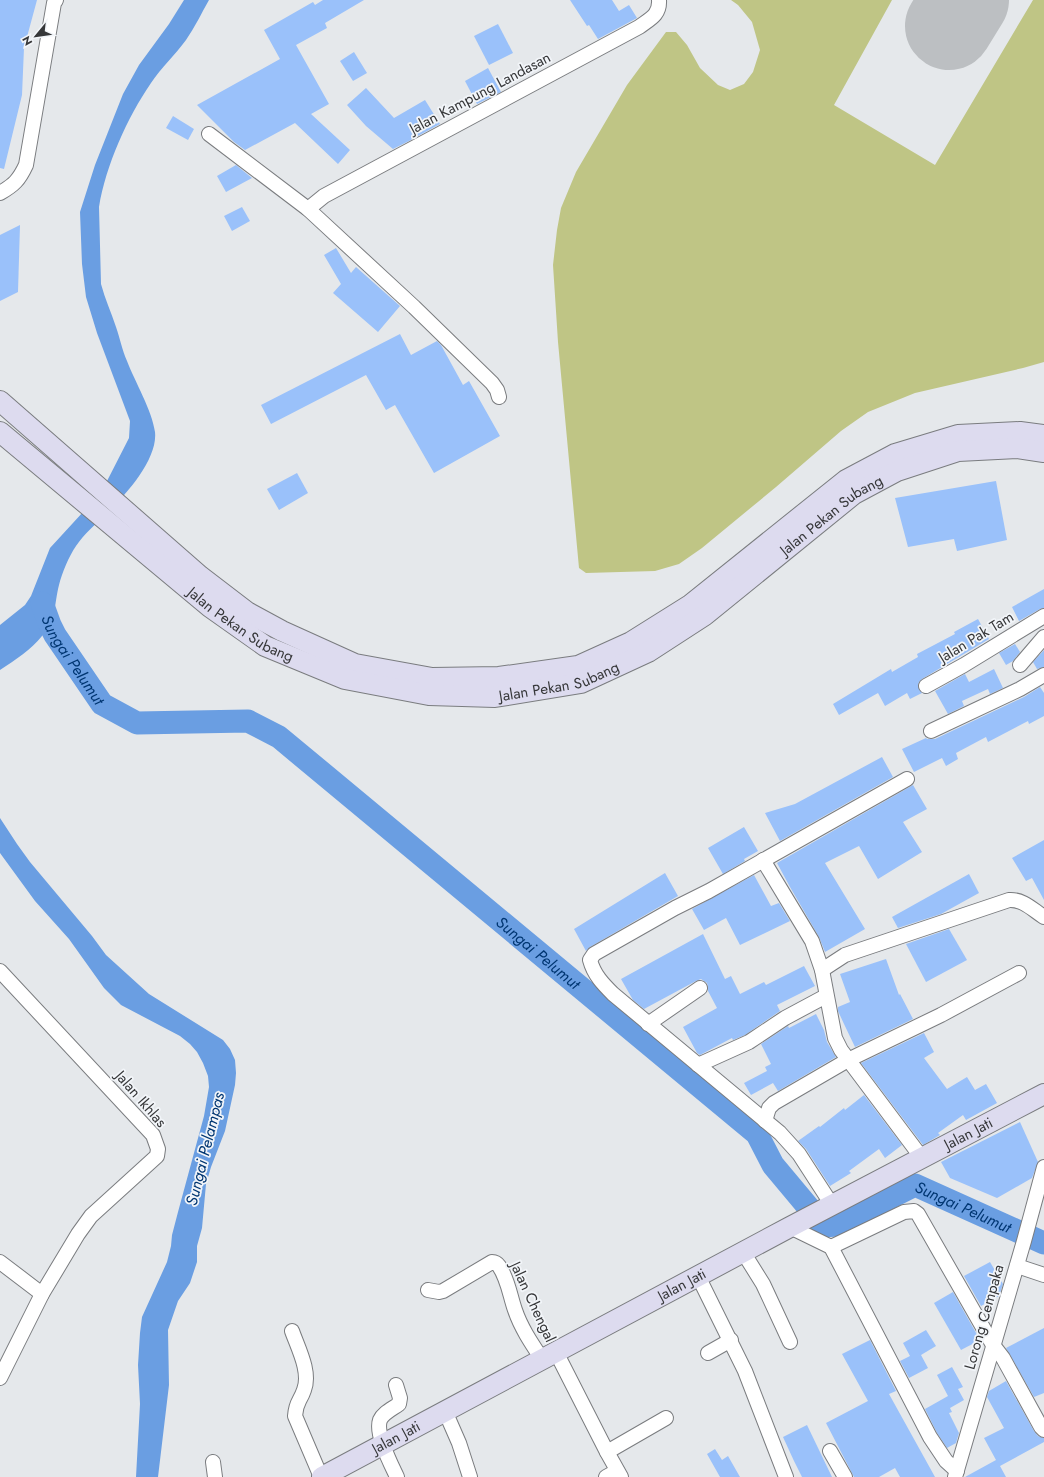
<svg xmlns="http://www.w3.org/2000/svg" width="1044" height="1477" viewBox="0 0 1044 1477" font-family="Jost,sans-serif">
	<rect width="100%" height="100%" fill="#e5e8eb"/>
	<polygon fill="#bfc585" points="731,0 892,0 834,105 935,165 1033,0 1044,0 1044,362 1023,368 915,393 868,412 841,431 776,487 702,548 679,564 655,571 586,573 579,568 558,342 553,265 557,230 561,208 576,172 627,85 666,32 676,32 687,45 700,68 718,85 730,90 744,84 753,72 760,50 752,22 738,5"/>
	<g fill="#6a9ee2">
		<path d="M184 0H209C201 14 195 27 186 40 175 55 161 68 151 83 127 118 106 165 99 207L101 284C105 299 111 312 116 327 120 338 122 350 127 361 135 382 152 410 155 432 158 460 124 497 105 515 95 525 84 534 76 546 69 556 62 573 59 585 54 604 57 618 42 636 31 650 15 660 0 670V625L25 605 31 596 50 548 95 499 106 483 129 438 130 421 97 333 86 297 82 264 80 212 95 165 123 94 139 65 169 24Z"/>
		<polygon points="0,818 17,844 30,862 92,936 106,955 149,994 223,1040 230,1049 235,1060 236,1073 235,1085 225,1131 211,1167 206,1184 202,1228 197,1246 197,1262 190,1283 178,1301 168,1330 169,1385 158,1477 136,1477 140,1404 138,1365 140,1333 142,1317 167,1262 171,1246 172,1235 178,1212 204,1116 209,1087 208,1076 203,1063 197,1052 190,1044 180,1036 121,1005 104,988 69,939 35,901 0,853"/>
	</g>
	<g fill="none" stroke-linecap="round" stroke-linejoin="round">
		<path stroke="#6a9ee2" stroke-width="23" id="s1" d="M42 603 50 625 55 635 102 704 137 723 248 721 279 737 757 1134 773 1165 824 1226 836 1225 915 1185 1044 1243"/>
		<polyline stroke="#bcbfc2" stroke-width="88" points="949,26 965,0"/>
	</g>
	<g fill="#9ac1fa">
		<polygon points="0,0 37,0 24,48 22,95 4,169 0,168"/>
		<polygon points="323,0 364,0 325,23 327,28 296,45 329,104 311,114 350,150 338,164 295,123 245,150 234,142 197,105 280,59 264,30 313,2 315,5"/>
		<polygon points="570,0 612,0 619,11 629,5 637,18 598,39 589,25 587,26"/>
		<polygon points="498,24 513,53 489,65 474,36"/>
		<polygon points="354,52 367,73 353,81 340,61"/>
		<polygon points="488,68 501,92 477,104 465,81"/>
		<polygon points="366,88 394,118 425,100 440,124 418,136 417,133 411,140 393,149 366,126 347,105"/>
		<polygon points="173,116 194,129 188,140 166,128"/>
		<polygon points="236,165 252,178 226,192 217,176"/>
		<polygon points="242,207 250,221 232,231 224,216"/>
		<polygon points="20,225 18,292 0,301 0,235"/>
		<polygon points="336,248 351,273 356,267 400,306 378,332 333,293 341,284 324,255"/>
		<polygon points="400,334 411,355 437,341 441,345 463,385 469,381 500,436 434,473 395,405 386,410 366,375 271,424 261,405"/>
		<polygon points="297,473 308,493 279,510 267,489"/>
		<polygon points="996,481 1007,540 957,551 954,539 908,547 895,498"/>
		<polygon points="1044,589 1044,608 1040,609 1019,621 1012,607"/>
		<polygon points="978,619 989,639 922,679 919,682 918,686 922,693 910,699 907,693 885,706 878,693 839,715 833,704 891,669 892,672 918,657 917,654 955,634 954,632"/>
		<polygon points="1015,644 1020,652 1013,661 1006,665 999,653"/>
		<polygon points="1044,650 1044,667 1037,669 1033,662"/>
		<polygon points="994,669 1003,688 990,694 988,689 962,701 964,706 948,714 935,691 965,674 969,682"/>
		<polygon points="1040,687 1044,693 1044,716 1029,724 1028,721 988,742 986,737 956,753 958,759 946,766 942,758 914,772 902,749 926,738 927,739 935,739 1024,697"/>
		<polygon points="882,757 893,777 780,841 765,813 795,804"/>
		<polygon points="913,785 927,809 903,822 922,852 878,879 859,846 825,863 865,929 825,952 819,937 790,887 777,863"/>
		<polygon points="744,827 758,851 744,859 745,861 723,874 708,848"/>
		<polygon points="1044,840 1044,900 1032,878 1026,881 1012,858"/>
		<polygon points="665,873 678,896 590,947 586,951 574,929"/>
		<polygon points="969,874 979,893 941,914 898,928 892,917"/>
		<polygon points="754,875 771,906 779,903 790,921 740,945 726,918 704,930 692,909"/>
		<polygon points="949,929 967,960 926,982 906,944"/>
		<polygon points="703,934 725,979 731,976 740,994 764,982 766,985 804,966 815,986 777,1005 780,1011 745,1035 733,1040 732,1038 700,1055 697,1053 683,1027 717,1008 708,991 708,987 707,983 701,979 696,981 644,1009 633,1000 621,979"/>
		<polygon points="886,959 899,995 900,994 913,1019 855,1047 844,1024 838,1011 838,1007 850,1002 840,974"/>
		<polygon points="816,1014 824,1030 827,1042 836,1057 778,1091 773,1083 751,1095 744,1083 767,1071 765,1067 771,1064 761,1044 788,1026 789,1028"/>
		<polygon points="924,1033 934,1052 924,1058 947,1089 967,1077 975,1090 986,1084 997,1103 966,1120 963,1115 938,1133 940,1135 923,1145 861,1063"/>
		<polygon points="864,1095 902,1145 885,1158 879,1149 849,1171 851,1173 830,1186 806,1149 798,1141 819,1126 820,1127 844,1108 845,1110"/>
		<polygon points="1020,1122 1038,1162 1032,1178 997,1198 950,1178 941,1162"/>
		<polygon points="990,1262 1003,1284 999,1296 981,1306 964,1276"/>
		<polygon points="953,1292 980,1340 961,1350 934,1303"/>
		<polygon points="1044,1328 1044,1393 1034,1397 1006,1348"/>
		<polygon points="926,1330 936,1346 921,1355 928,1368 909,1378 900,1361 910,1356 903,1343"/>
		<polygon points="870,1340 896,1391 889,1394 935,1477 900,1477 895,1468 879,1477 854,1477 826,1423 868,1401 842,1354"/>
		<polygon points="952,1367 963,1387 958,1389 964,1400 950,1408 952,1412 949,1413 959,1433 956,1443 947,1448 937,1433 925,1409 948,1396 937,1375"/>
		<polygon points="1006,1381 1034,1431 1038,1436 1044,1438 1044,1442 1000,1466 1006,1477 965,1477 996,1460 984,1438 1004,1428 987,1397 989,1391"/>
		<polygon points="807,1425 832,1477 802,1477 794,1461 783,1437"/>
		<polygon points="715,1449 722,1460 728,1456 740,1477 720,1477 707,1454"/>
	</g>
	<g fill="none" stroke-linecap="round" stroke-linejoin="round">
		<defs>
			<g id="street">
				<polyline points="209,134 308,209 414,307 492,383 497,390 499,397"/>
				<path d="M0 193C14 185 19 180 26 165L54 3 56 0"/>
				<path d="M308 209 324 196 639 27C650 19 660 15 659 0"/>
				<polyline points="1020,665 1044,637"/>
				<polyline points="926,686 964,665 1044,616"/>
				<polyline points="931,731 1020,689 1044,675"/>
				<polyline points="763,860 812,941 822,970 835,1038 841,1050 922,1158"/>
				<path d="M822 970 845 955 1009 900C1023 899 1033 910 1044 917"/>
				<polyline points="0,971 153,1135 158,1149 157,1156 91,1216 78,1234 42,1294 0,1378"/>
				<polyline points="648,1024 700,988"/>
				<polyline points="698,1065 749,1042 785,1018 826,996"/>
				<polyline points="765,1121 769,1108 774,1103 848,1060 941,1015 1019,973"/>
				<path d="M832 1205 799 1154 780 1133 613 994C603 984 594 975 590 960L594 954 675 908 709 891 907 779"/>
				<polyline points="790,1227 831,1247 930,1437 946,1461 957,1471"/>
				<polyline points="831,1247 904,1212 914,1211 918,1214 993,1345 1003,1358 1041,1427 1044,1430"/>
				<polyline points="743,1252 763,1284 790,1342"/>
				<polyline points="0,1262 42,1294"/>
				<polyline points="1017,1266 1044,1275"/>
				<polyline points="698,1276 745,1371 786,1477"/>
				<path d="M428 1290 439 1292 443 1291 492 1262C495 1262 497 1263 499 1266 508 1279 510 1296 515 1310 521 1328 532 1344 542 1359"/>
				<path d="M292 1331C298 1348 311 1372 304 1390 300 1402 296 1401 295 1416L321 1477"/>
				<polyline points="556,1352 607,1452 621,1477"/>
				<polyline points="708,1353 731,1340"/>
				<path d="M396 1385 400 1398 399 1404C392 1409 383 1413 380 1420 375 1434 391 1464 397 1477"/>
				<polyline points="445,1411 459,1443 470,1477"/>
				<polyline points="830,1451 845,1477"/>
				<polyline points="607,1452 666,1418"/>
				<polyline points="213,1462 215,1477"/>
				<polyline points="606,1477 617,1471"/>
				<polyline points="955,1477 1024,1241 1044,1167"/>
			</g>
			<g id="secondary">
				<polyline points="0,401 200,576 247,612 282,631 355,664 432,678 499,677 578,666 631,642 690,605 846,480 895,454 958,435 1020,432 1044,435"/>
				<path id="s2" d="M0 432 210 607 265 646 345 679 429 695 495 697 581 683 648 652 705 615 854 494 897 471 958 451 1017 448 1044 452"/>
				<path id="s3" d="M322 1477 790 1227 1044 1094"/>
			</g>
		</defs>
		<use href="#street" stroke="#7a7c7f" stroke-width="16"/>
		<use href="#secondary" stroke="#7a7c7f" stroke-width="22"/>
		<use href="#street" stroke="#fff" stroke-width="14"/>
		<use href="#secondary" stroke="#dddbef" stroke-width="20"/>
	</g>
	<g text-anchor="middle" dominant-baseline="central" stroke-width="3.5" stroke-linejoin="round" paint-order="stroke">
		<g font-size="15" fill="#363739" stroke="#f2f5f9">
			<text transform="translate(480 93) rotate(-28)">Jalan Kampung Landasan</text>
			<text stroke="none"><textPath href="#s2" startOffset="969">Jalan Pekan Subang</textPath></text>
			<text stroke="none"><textPath href="#s2" startOffset="309">Jalan Pekan Subang</textPath></text>
			<text transform="translate(976 637) rotate(-31)">Jalan Pak Tam</text>
			<text stroke="none"><textPath href="#s2" startOffset="645">Jalan Pekan Subang</textPath></text>
			<text transform="translate(141 1099) rotate(49)">Jalan Ikhlas</text>
			<text stroke="none"><textPath href="#s3" startOffset="732">Jalan Jati</textPath></text>
			<text stroke="none"><textPath href="#s3" startOffset="408">Jalan Jati</textPath></text>
			<text transform="translate(533 1302) rotate(65)">Jalan Chengal</text>
			<text transform="translate(984 1317) rotate(-74)">Lorong Cempaka</text>
			<text stroke="none"><textPath href="#s3" startOffset="84">Jalan Jati</textPath></text>
		</g>
		<g font-size="16" font-style="italic" fill="#003672" stroke="#f2f5f9">
			<text stroke="none"><textPath href="#s1" startOffset="65">Sungai Pelumut</textPath></text>
			<text stroke="none"><textPath href="#s1" startOffset="641">Sungai Pelumut</textPath></text>
			<text transform="translate(205 1149) rotate(-76)">Sungai Pelampas</text>
			<text stroke="none"><textPath href="#s1" startOffset="1193">Sungai Pelumut</textPath></text>
		</g>
	</g>
	<g transform="translate(36 36) rotate(241)" stroke="#f2f5f9" stroke-width="3" paint-order="stroke">
	<path d="M0-3L7 15L0 10L-7 15Z" fill="#363739"/>
	<text y="-6" font-size="11" font-weight="bold" text-anchor="middle" fill="#363739">N</text>
	</g>
</svg>
